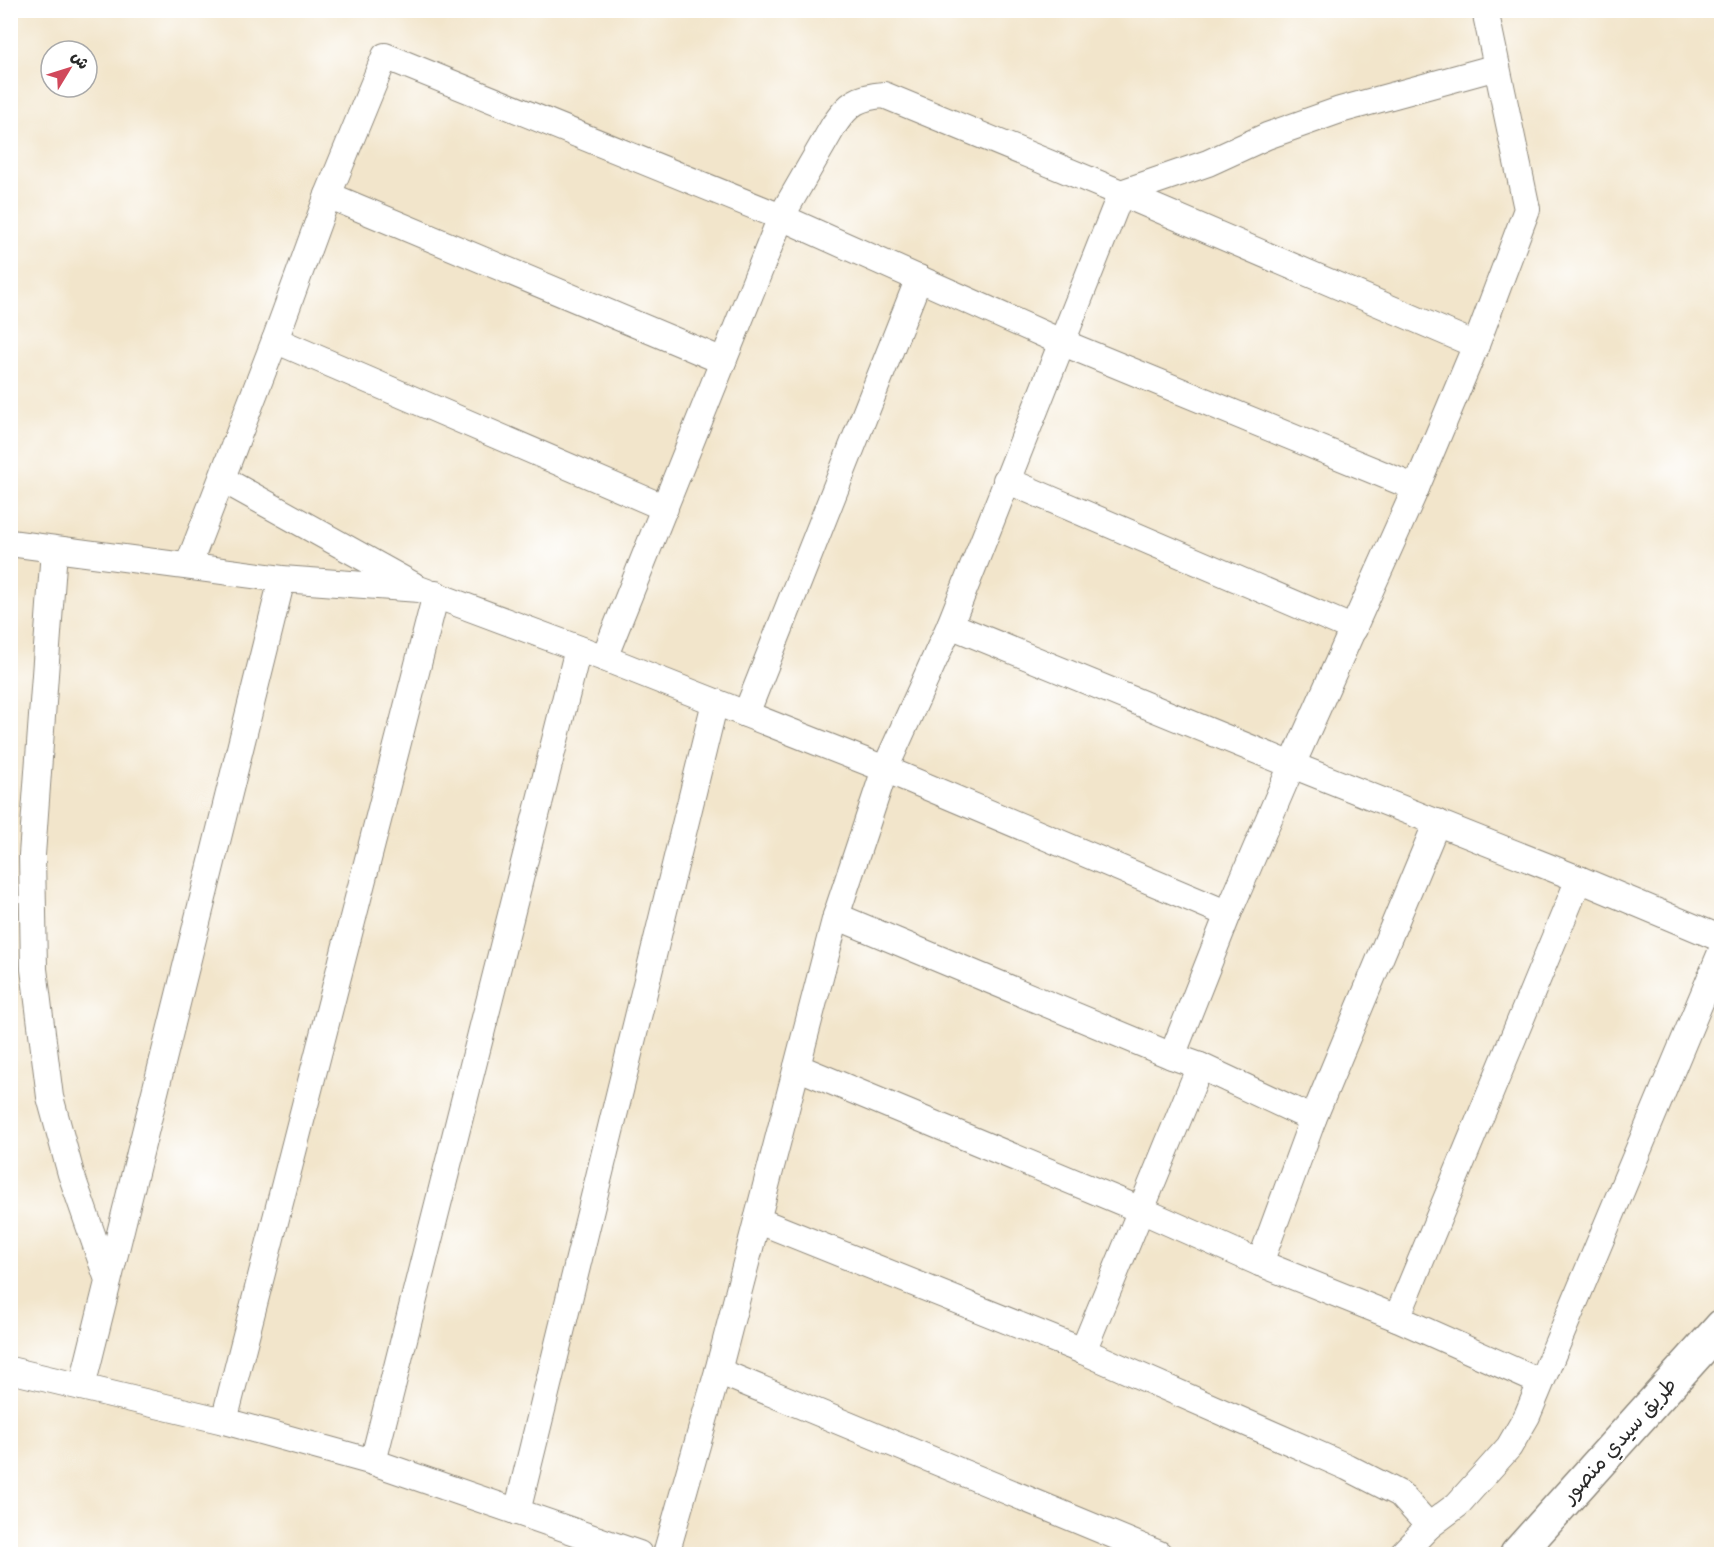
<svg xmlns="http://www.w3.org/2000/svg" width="1732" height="1565" viewBox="0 0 1732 1565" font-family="Sriracha,'Playpen Sans Arabic',sans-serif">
	<rect width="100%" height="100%" fill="#fff"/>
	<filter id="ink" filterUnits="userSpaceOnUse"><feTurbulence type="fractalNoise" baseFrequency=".0167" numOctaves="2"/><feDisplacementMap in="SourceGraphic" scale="12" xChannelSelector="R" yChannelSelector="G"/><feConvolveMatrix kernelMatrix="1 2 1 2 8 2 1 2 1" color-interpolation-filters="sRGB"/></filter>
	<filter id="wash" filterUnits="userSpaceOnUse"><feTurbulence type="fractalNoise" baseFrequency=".008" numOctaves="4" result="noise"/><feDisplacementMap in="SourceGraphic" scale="24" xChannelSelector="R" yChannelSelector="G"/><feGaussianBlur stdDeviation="1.35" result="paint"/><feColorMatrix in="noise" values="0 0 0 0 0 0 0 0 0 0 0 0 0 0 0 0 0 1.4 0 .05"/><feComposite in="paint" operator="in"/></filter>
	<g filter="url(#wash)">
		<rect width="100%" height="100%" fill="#f2e5cb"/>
	</g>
	<g filter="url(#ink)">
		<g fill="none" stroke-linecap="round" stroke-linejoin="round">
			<defs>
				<g id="minor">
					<polyline points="1485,10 1527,209 1476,345 1416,488 1292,765 1579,879 1722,939"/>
					<polyline points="328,195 723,361"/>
					<polyline points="275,340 665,508"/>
					<polyline points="222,479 413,585"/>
					<polyline points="1006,480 1354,629"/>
					<polyline points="10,543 282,579 419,589 604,658 885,769 1228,914 1292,765 950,625"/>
					<polyline points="54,550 32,855 34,969 50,1097 71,1174 108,1280"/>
					<polyline points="188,566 275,340 328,195 385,56 781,217 1061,342 1416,488"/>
					<path d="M604 658 781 217 834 125C849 103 858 97 884 95L1121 193 1476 345"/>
					<polyline points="746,714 919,278"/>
					<polyline points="836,916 1172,1056 1200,1066 1313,1119"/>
					<polyline points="1172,1056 1228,914"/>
					<polyline points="797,1067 1141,1210 1260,1263 1397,1318 1540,1382"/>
					<polyline points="757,1220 1083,1351 1347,1467 1400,1494 1429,1526"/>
					<polyline points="1260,1263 1313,1119 1437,822"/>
					<polyline points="1397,1318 1579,879"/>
					<polyline points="1083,1351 1200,1066"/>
					<polyline points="10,1370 224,1421 373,1462 639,1554"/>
					<polyline points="718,1371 1159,1554"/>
					<polyline points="82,1387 282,579"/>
					<polyline points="224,1421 436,594"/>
					<polyline points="373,1462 578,649"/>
					<polyline points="517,1512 715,702"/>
					<polyline points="666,1554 718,1371 836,916 885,769 950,625 1121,193 1208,163 1267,136 1340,110 1497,67"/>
					<polyline points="1402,1554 1429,1526 1457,1505 1509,1447 1527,1416 1722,950"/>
				</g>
				<polyline id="secondary" points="1517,1554 1722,1326"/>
			</defs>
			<use href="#minor" stroke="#8e887b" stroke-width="28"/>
			<use href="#secondary" stroke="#8e887b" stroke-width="36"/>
			<use href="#minor" stroke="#fff" stroke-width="26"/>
			<use href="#secondary" stroke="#fff" stroke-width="33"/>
		</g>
	</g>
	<g text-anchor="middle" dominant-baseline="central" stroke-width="4.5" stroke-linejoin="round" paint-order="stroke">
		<g font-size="21" fill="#2b2b2b" stroke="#fff">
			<text transform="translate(1619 1440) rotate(-48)">طريق سيدي منصور</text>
		</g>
	</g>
	<rect width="1732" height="1565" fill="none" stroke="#fff" stroke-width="36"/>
	<g transform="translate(69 69) rotate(52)"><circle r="28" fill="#ffffff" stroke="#aaaaaa" stroke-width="1.5"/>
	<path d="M0-4.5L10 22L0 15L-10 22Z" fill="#d1495b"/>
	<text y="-9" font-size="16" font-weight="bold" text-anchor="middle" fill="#2b2b2b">ش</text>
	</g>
</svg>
